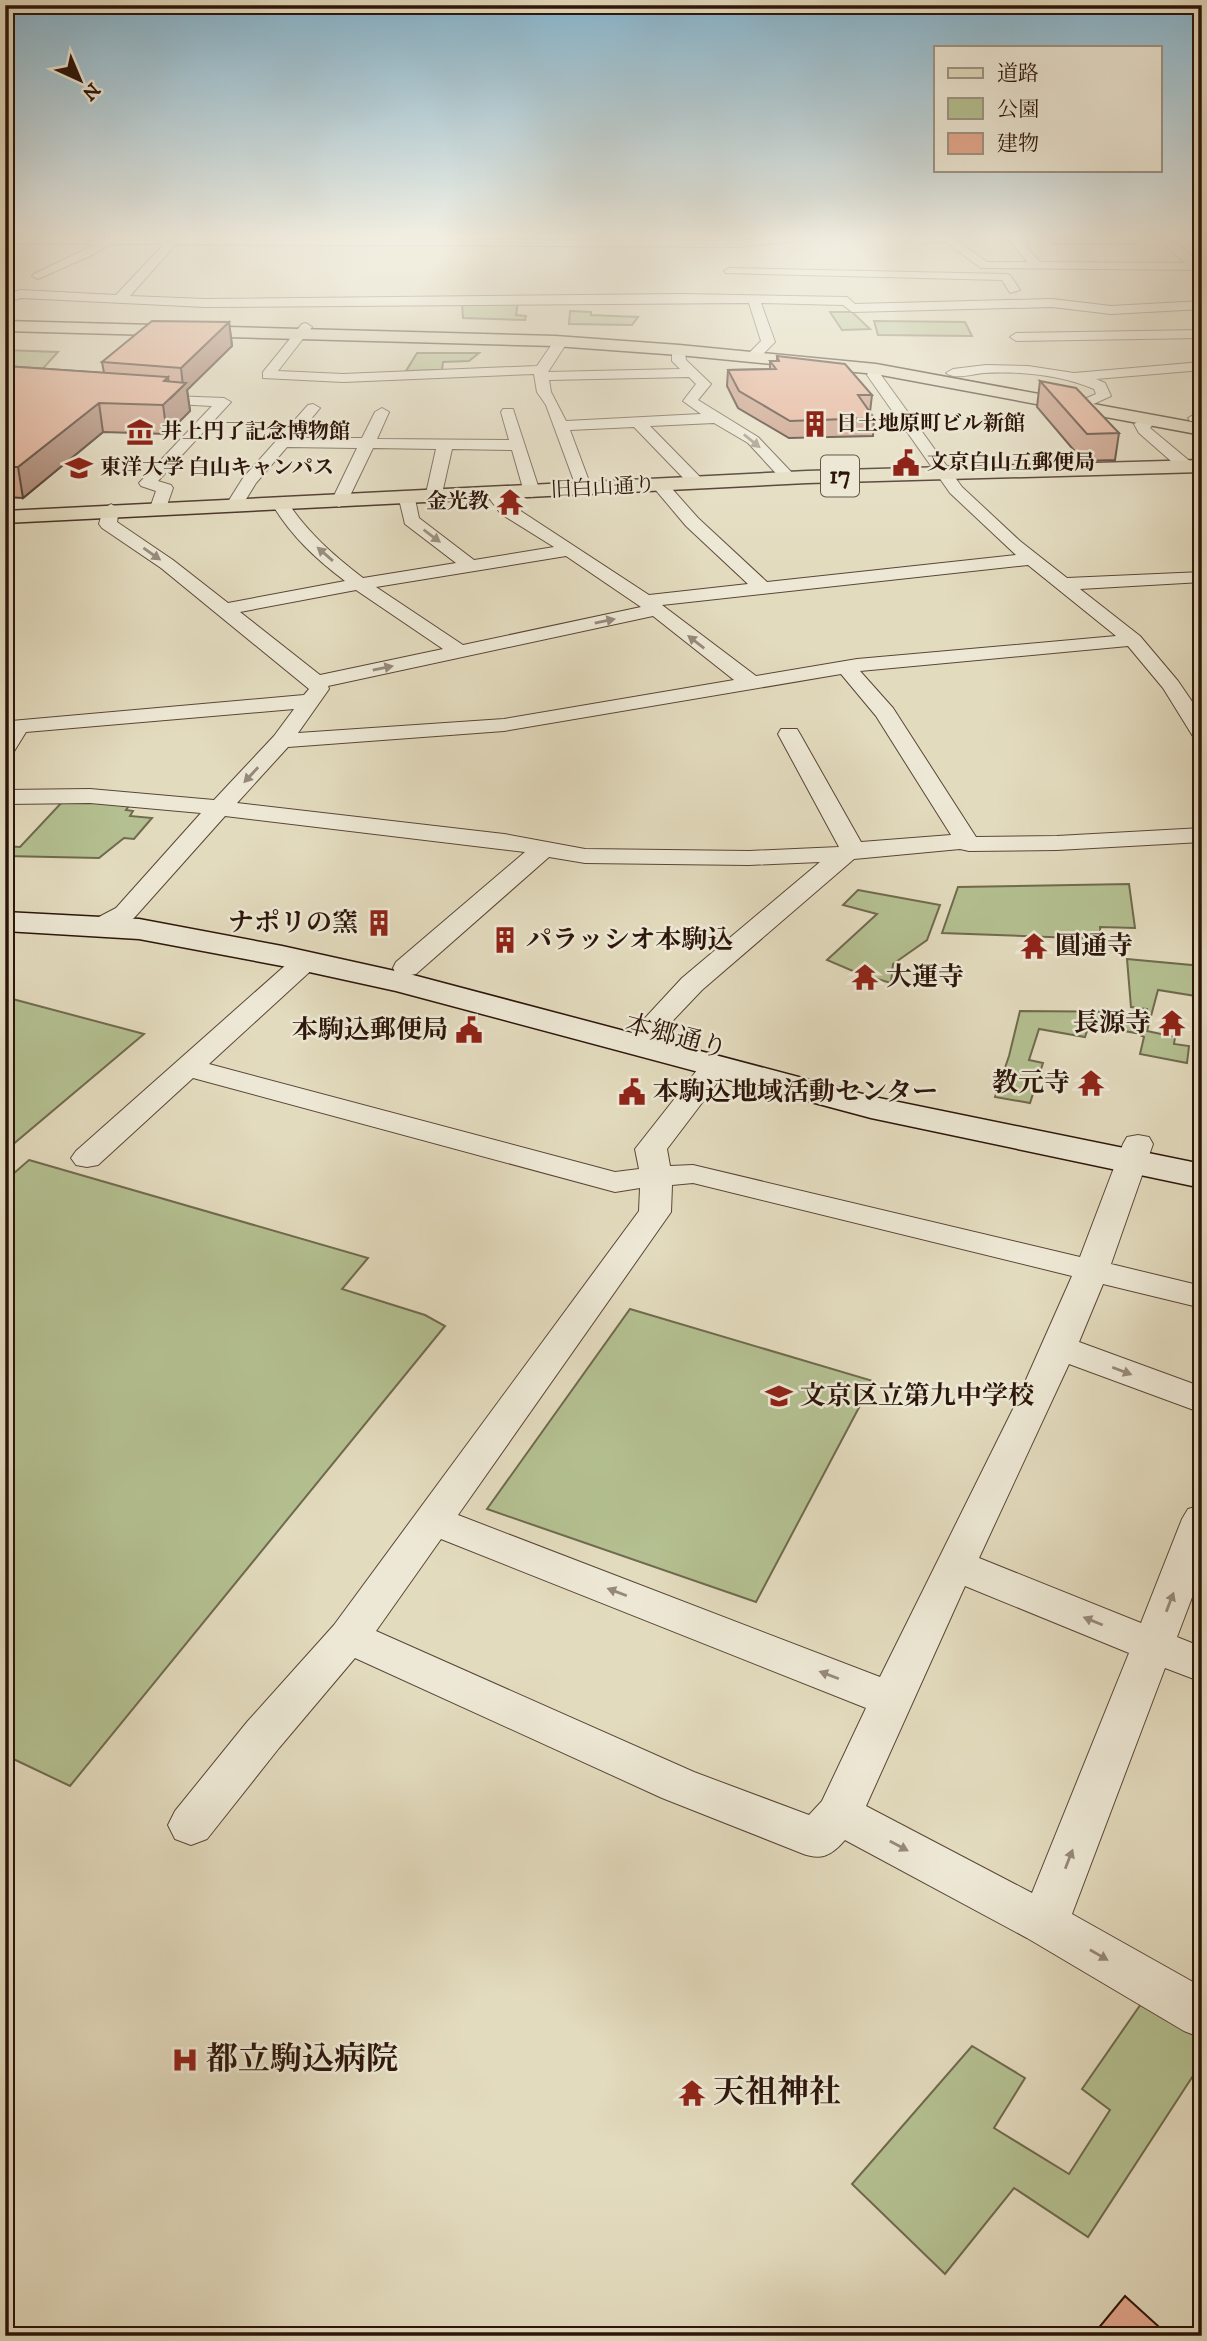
<svg xmlns="http://www.w3.org/2000/svg" width="1207" height="2341" viewBox="0 0 1207 2341" font-family="'IM FELL DW Pica','Noto Serif JP',serif">
	<rect width="100%" height="100%" fill="#e3dbbe"/>
	<filter id="stains"><feTurbulence type="fractalNoise" baseFrequency=".00286" numOctaves="4"/><feColorMatrix values="0 0 0 0 .2 0 0 0 0 .09 0 0 0 0 .02 0 0 0 .5 -.17"/></filter>
	<radialGradient id="worn" r=".72"><stop offset=".6" stop-color="#630" stop-opacity="0"/><stop offset="1" stop-color="#630" stop-opacity=".3"/></radialGradient>
	<g fill="#b4c091" stroke="#706a4e" stroke-width="2">
		<polygon points="1031,236 1127,236 1135,244 1052,244 1046,238"/>
		<polygon points="518,301 516,315 526,316 525,320 463,318 462,302"/>
		<polygon points="570,311 591,312 591,315 638,317 632,325 569,324"/>
		<polygon points="830,312 852,312 870,329 842,330"/>
		<polygon points="874,321 965,322 972,336 878,335"/>
		<polygon points="5,350 58,352 38,374 5,378"/>
		<polygon points="417,353 479,353 469,361 443,362 442,370 406,371"/>
		<polygon points="64,800 131,803 126,810 133,811 130,816 152,818 134,839 124,838 99,858 5,856 5,846 20,847"/>
		<polygon points="1129,884 1135,928 1100,927 1101,939 942,933 958,887"/>
		<polygon points="858,890 940,905 927,940 893,964 891,983 860,974 827,960 877,914 843,905"/>
		<polygon points="1127,959 1202,966 1202,997 1158,990 1147,1031 1175,1037 1174,1044 1189,1046 1187,1063 1140,1054 1144,1037 1140,1035 1147,1009 1131,1007"/>
		<polygon points="5,997 144,1034 5,1151"/>
		<polygon points="1020,1011 1141,1012 1136,1033 1089,1025 1085,1037 1039,1029 1029,1060 1043,1063 1030,1103 995,1097 1009,1056"/>
		<polygon points="29,1160 368,1258 342,1289 425,1315 445,1326 70,1786 5,1755 5,1181"/>
		<polygon points="630,1309 873,1381 756,1602 487,1509"/>
		<polygon points="1143,2001 1202,2036 1202,2062 1088,2237 1014,2188 945,2274 852,2184 972,2046 1025,2078 994,2128 1069,2174 1110,2110 1082,2089"/>
	</g>
	<g fill="none" stroke-linecap="round" stroke-linejoin="round">
		<defs>
			<g id="minor">
				<polygon points="780,236 822,236 817,239 737,247 176,244 130,296 205,299 682,294 847,297 855,304 1052,299 1111,306 1202,301 1202,309 1111,314 1052,307 852,312 843,305 761,303 775,342 758,359 753,360 746,356 761,341 749,303 205,307 21,298 5,303 5,295 20,290 116,295 164,244 110,244 94,254 38,279 32,276 34,274 96,244 5,243 5,237 737,241"/>
				<polygon points="951,236 987,262 1027,262 1006,236 1017,236 1040,262 1185,263 1155,236 1167,236 1202,264 1202,270 981,268 946,242 916,243 911,240 916,237"/>
				<polygon points="730,268 1006,274 1010,275 1020,290 1010,293 1002,280 726,273 724,271"/>
				<path d="M306 323 312 327 278 371 343 374 537 366 556 338 561 337 568 341 548 372 680 369 672 361V350L679 346 684 347 686 360 711 384 698 400 758 437 797 478 789 483 783 481 748 443 714 423 650 426 703 480 705 483 697 488 691 486 634 427 570 430 592 489 584 494 578 492 546 405 537 392 534 374 343 382 263 378V372L302 324ZM689 377 696 384 683 401 701 414 566 421 551 392 549 380Z"/>
				<polygon points="1202,330 1202,338 1016,341 1010,337 1016,333"/>
				<path d="M1202 362V370L1096 379 1105 383 1111 396 1078 411 1071 407 1073 404 1096 394 1094 389C1060 375 1020 371 984 373 972 374 955 380 946 373L953 369 986 365 1028 366 1074 373Z"/>
				<path d="M876 365 881 366V375L962 487 1020 541 1067 578 1202 572V582L1080 589 1140 636 1178 681 1202 716V739L1194 738 1163 688 1128 646 860 671 893 708 976 837 1057 836 1202 828V842L1057 850 969 851 960 849 854 859 702 990 644 1051 634 1054 624 1051 620 1045 682 978 820 862 749 865 585 863 549 857 416 974 406 976 396 974 393 968 396 962 525 852 225 816 134 918 113 931 104 933 95 931 91 925 95 919 116 908 201 813 90 803 5 804V790L90 789 214 800 274 736 294 709 26 732 13 753 5 755V731L11 721 304 695 309 689 161 568 102 528 99 524 103 509 111 504 119 509 117 522 173 560 228 603 345 581C316 559 291 536 272 504L280 499 286 500C307 532 333 555 363 578L456 563 405 524 399 499 407 494 415 499 419 518 474 560 554 547 501 514 486 494 494 489 500 491 513 506 649 595 748 584 686 526 654 488 652 485 660 480 666 482 698 518 767 582 1016 555 950 493 867 375 871 366ZM566 556 641 607 463 645 376 587ZM1028 565 1116 636 857 659 756 676 662 605ZM356 590 443 649 320 675 240 612ZM653 616 734 680 504 719 298 733 329 689 328 686ZM841 674 876 716 951 835 861 842 800 734 797 729H781L778 734 839 847 749 851 585 849 504 834 237 803 288 747 504 731Z"/>
				<polygon points="145,395 224,398 231,402 158,481 171,485 173,488 166,508 158,513 150,508 156,491 141,486 139,483 212,406 140,402 138,399"/>
				<polygon points="313,404 320,408 295,438 362,438 375,412 382,408 389,412 377,439 509,440 501,412 503,409 513,409 540,492 532,497 524,492 512,450 452,449 441,498 439,502 427,502 425,498 436,449 373,448 347,502 339,507 331,502 357,448 287,447 256,483 240,509 228,509 226,505 243,478 308,405"/>
				<polygon points="1202,410 1202,420 1190,421 1188,418"/>
				<polygon points="1149,416 1156,420 1150,428 1192,463 1194,466 1192,469 1180,469 1139,433 1134,424"/>
				<path d="M306 953 315 955 319 961 315 967 209 1064 615 1172 639 1169 635 1149 705 1060 715 1057 725 1060 730 1066 667 1149 670 1166 693 1165 1080 1257 1123 1144 1127 1137 1138 1135 1149 1137 1153 1144 1111 1264 1202 1286V1308L1103 1284 1079 1342 1202 1387V1413L1069 1364 979 1558 1141 1623 1182 1519 1188 1509 1202 1505V1571L1177 1637 1202 1647V1682L1165 1668 1072 1914 1202 1987V2038L1184 2031 1027 1938 845 1840C831 1856 821 1861 801 1853L662 1798 355 1658 279 1748 207 1839 191 1845 175 1839 168 1825 175 1811 247 1722 334 1625 639 1211 640 1188 615 1192 193 1078 98 1165 87 1167 76 1165 71 1158 76 1151 297 955ZM693 1183 1072 1276 1013 1409 880 1677 458 1515 671 1212 672 1185ZM441 1539 866 1708 822 1801 809 1815 694 1772 376 1631ZM965 1586 1129 1653 1032 1893 866 1806Z"/>
			</g>
			<polygon id="secondary" points="5,912 139,919 282,946 413,975 874,1097 1202,1164 1202,1188 871,1118 396,991 282,966 139,939 5,931"/>
			<polygon id="primary" points="5,321 555,336 679,345 876,364 1202,424 1202,435 876,374 679,355 555,346 5,331"/>
			<polygon id="trunk" points="1202,460 1202,472 807,483 5,523 5,511 807,471"/>
		</defs>
		<use href="#minor" stroke="#5a4637" stroke-width="2"/>
		<use href="#secondary" stroke="#2c150a" stroke-width="3"/>
		<use href="#primary" stroke="#2c150a" stroke-width="3"/>
		<use href="#trunk" stroke="#2c150a" stroke-width="3"/>
		<use href="#minor" fill="#ede8d5" fill-rule="evenodd"/>
		<use href="#secondary" fill="#ede8d5" fill-rule="evenodd"/>
		<use href="#primary" fill="#e3dbbe" fill-rule="evenodd"/>
		<use href="#trunk" fill="#e3dbbe" fill-rule="evenodd"/>
	</g>
	<g fill="#c49079" stroke="#2c150a" stroke-width="2">
		<polygon points="229,322 232,346 187,390 190,411 167,434 103,432 23,498 5,497 5,366 104,373 102,362"/>
		<polygon points="777,356 872,395 870,412 869,412 874,418 873,436 789,438 738,408 727,386 728,370 770,369 770,361 777,361"/>
		<polygon points="1040,381 1119,433 1115,460 1083,461 1037,407"/>
	</g>
	<g fill="#a07563" stroke="#2c150a" stroke-width="2">
		<polygon points="229,322 232,346 187,390 190,411 167,434 163,405 164,381 168,377 171,398 183,386 181,368"/>
		<polygon points="99,403 103,432 23,498 18,467"/>
	</g>
	<g fill="#e4a78d" stroke="#2c150a" stroke-width="2">
		<polygon points="152,321 229,322 181,368 102,362"/>
		<polygon points="777,356 845,364 872,395 858,395 874,418 790,421 739,391 728,370 776,369 770,361 779,361"/>
		<polygon points="5,366 168,377 164,381 186,383 163,405 99,403 18,467 5,467"/>
		<polygon points="1040,381 1076,388 1119,433 1087,434"/>
		<polygon points="1125,2296 1169,2336 1092,2336"/>
	</g>
	<defs><path id="oneway-solid" d="M-6-.8H1V-3.2L6.5 0L1 3.2V.8H-6Z" transform="scale(1.75)"/></defs>
	<g fill="#96897a">
		<use href="#oneway-solid" transform="translate(752 441) rotate(39)"/>
		<use href="#oneway-solid" transform="translate(432 536) rotate(37)"/>
		<use href="#oneway-solid" transform="translate(152 554) rotate(35)"/>
		<use href="#oneway-solid" transform="translate(325 554) rotate(-139)"/>
		<use href="#oneway-solid" transform="translate(605 621) rotate(-12)"/>
		<use href="#oneway-solid" transform="translate(696 642) rotate(-142)"/>
		<use href="#oneway-solid" transform="translate(383 668) rotate(-12)"/>
		<use href="#oneway-solid" transform="translate(251 775) rotate(133)"/>
		<use href="#oneway-solid" transform="translate(1122 1371) rotate(21)"/>
		<use href="#oneway-solid" transform="translate(617 1592) rotate(-159)"/>
		<use href="#oneway-solid" transform="translate(1170 1602) rotate(-69)"/>
		<use href="#oneway-solid" transform="translate(1093 1621) rotate(-158)"/>
		<use href="#oneway-solid" transform="translate(829 1675) rotate(-159)"/>
		<use href="#oneway-solid" transform="translate(899 1846) rotate(28)"/>
		<use href="#oneway-solid" transform="translate(1069 1859) rotate(-69)"/>
		<use href="#oneway-solid" transform="translate(1099 1955) rotate(30)"/>
	</g>
	<linearGradient id="sky" x2="0" y2="1"><stop stop-color="#87b7d1"/><stop offset="0.42" stop-color="#f2efe2"/><stop offset="1" stop-color="#f2efe2" stop-opacity="0"/></linearGradient>
	<rect width="1207" height="564" fill="url(#sky)"/>
	<defs>
		<symbol id="building-bare" viewBox="-9 -9 18 18"><path d="M-4-6H4V6H1V3H-1V6H-4ZM-2.5-4.3h1.7v1.8h-1.7ZM.8-4.3h1.7v1.8H.8ZM-2.5-1h1.7V.8h-1.7ZM.8-1h1.7V.8H.8Z" fill="#8f2418" stroke="#ede8d5" stroke-width="2.5" paint-order="stroke"/></symbol>
		<symbol id="museum-bare" viewBox="-9 -9 18 18"><path d="M0-6L6-3V-2H-6V-3ZM-5-1h2V3h-2ZM-1-1h2V3h-2ZM3-1h2V3H3ZM-6 4H6V6H-6Z" fill="#8f2418" stroke="#ede8d5" stroke-width="2.5" paint-order="stroke"/></symbol>
		<symbol id="civic-bare" viewBox="-9 -9 18 18"><path d="M-.6-6.5H3V-4.5H.6V-3L4-1V1h2V6H-6V1h2V-1L-.6-3ZM-1.2 2.5V6h2.4V2.5Z" fill="#8f2418" stroke="#ede8d5" stroke-width="2.5" paint-order="stroke"/></symbol>
		<symbol id="university-bare" viewBox="-9 -9 18 18"><path d="M0-5L7-2L0 1L-7-2ZM-4 1L0 2.5L4 1V4Q0 6-4 4Z" fill="#8f2418" stroke="#ede8d5" stroke-width="2.5" paint-order="stroke"/></symbol>
		<symbol id="temple-bare" viewBox="-9 -9 18 18"><path d="M0-6L5-2H3V0L6.5 2.5H4V6H1.5V3h-3V6H-4V2.5H-6.5L-3 0V-2H-5Z" fill="#8f2418" stroke="#ede8d5" stroke-width="2.5" paint-order="stroke"/></symbol>
		<symbol id="school-bare" viewBox="-9 -9 18 18"><path d="M0-5L7-2L0 1L-7-2ZM-4 1L0 2.5L4 1V4Q0 6-4 4Z" fill="#8f2418" stroke="#ede8d5" stroke-width="2.5" paint-order="stroke"/></symbol>
		<symbol id="hospital-bare" viewBox="-9 -9 18 18"><path d="M-5-5h3v3.5h4V-5h3V5h-3V1.5h-4V5h-3Z" fill="#8f2418" stroke="#ede8d5" stroke-width="2.5" paint-order="stroke"/></symbol>
	</defs>
	<g fill-rule="evenodd">
		<use href="#building-bare" x="796" y="405" width="38" height="38"/>
		<use href="#museum-bare" x="121" y="413" width="38" height="38"/>
		<use href="#civic-bare" x="887" y="444" width="38" height="38"/>
		<use href="#university-bare" x="60" y="449" width="38" height="38"/>
		<use href="#temple-bare" x="491" y="483" width="38" height="38"/>
		<use href="#building-bare" x="360" y="904" width="38" height="38"/>
		<use href="#building-bare" x="486" y="921" width="38" height="38"/>
		<use href="#temple-bare" x="1015" y="927" width="38" height="38"/>
		<use href="#temple-bare" x="846" y="958" width="38" height="38"/>
		<use href="#temple-bare" x="1153" y="1004" width="38" height="38"/>
		<use href="#civic-bare" x="450" y="1011" width="38" height="38"/>
		<use href="#temple-bare" x="1072" y="1064" width="38" height="38"/>
		<use href="#civic-bare" x="613" y="1073" width="38" height="38"/>
		<use href="#school-bare" x="760" y="1377" width="38" height="38"/>
		<use href="#hospital-bare" x="166" y="2041" width="38" height="38"/>
		<use href="#temple-bare" x="673" y="2074" width="38" height="38"/>
	</g>
	<g text-anchor="middle" dominant-baseline="central" stroke-width="5" stroke-linejoin="round" paint-order="stroke">
		<g font-size="21" font-weight="bold" fill="#2c150a" stroke="#ede8d5" text-anchor="start">
			<text x="836" y="424">日土地原町ビル新館</text>
			<text x="161" y="432">井上円了記念博物館</text>
			<text x="927" y="463">文京白山五郵便局</text>
			<text x="100" y="468">東洋大学 白山キャンパス</text>
			<text x="489" y="502" text-anchor="end">金光教</text>
		</g>
		<g font-size="21" fill="#2c150a" stroke="#ede8d5">
			<text transform="translate(603 488) rotate(-3)">旧白山通り</text>
		</g>
		<rect fill="#ede8d5" stroke="#665447" stroke-width="2" x="821" y="455.5" width="38" height="41" rx="5"/>
		<g font-size="24" font-weight="bold" fill="#2c150a">
			<text x="840" y="476">17</text>
		</g>
		<g font-size="26" font-weight="bold" fill="#2c150a" stroke="#ede8d5" text-anchor="start">
			<text x="358" y="923" text-anchor="end">ナポリの窯</text>
			<text x="526" y="940">パラッシオ本駒込</text>
			<text x="1055" y="946">圓通寺</text>
			<text x="886" y="977">大運寺</text>
			<text x="1151" y="1023" text-anchor="end">長源寺</text>
			<text x="448" y="1030" text-anchor="end">本駒込郵便局</text>
			<text x="1070" y="1083" text-anchor="end">教元寺</text>
			<text x="653" y="1092">本駒込地域活動センター</text>
			<text x="800" y="1396">文京区立第九中学校</text>
		</g>
		<g font-size="26" fill="#2c150a" stroke="#ede8d5">
			<text transform="translate(676 1037) rotate(15)">本郷通り</text>
		</g>
		<g font-size="32" font-weight="bold" fill="#2c150a" stroke="#ede8d5" text-anchor="start">
			<text x="206" y="2060">都立駒込病院</text>
			<text x="713" y="2093">天祖神社</text>
		</g>
	</g>
	<rect width="1207" height="2341" fill="none" stroke="#e3dbbe" stroke-width="28"/>
	<rect x="7" y="7" width="1193" height="2327" fill="none" stroke="#2c150a" stroke-width="3.5"/>
	<rect x="14" y="14" width="1179" height="2313" fill="none" stroke="#2c150a" stroke-width="2"/>
	<rect x="934" y="46" width="228" height="126" fill="#ede8d5" stroke="#a09484" stroke-width="2"/>
	<rect x="948" y="68" width="35" height="10" fill="#e3dbbe" stroke="#a09484" stroke-width="2"/>
	<text x="997" y="80" font-size="21" fill="#2c150a">道路</text>
	<rect x="948" y="98" width="35" height="21" fill="#b4c091" stroke="#a09484" stroke-width="2"/>
	<text x="997" y="116" font-size="21" fill="#2c150a">公園</text>
	<rect x="948" y="133" width="35" height="21" fill="#e4a78d" stroke="#a09484" stroke-width="2"/>
	<text x="997" y="150" font-size="21" fill="#2c150a">建物</text>
	<g transform="translate(80 80) rotate(136)" stroke="#ede8d5" stroke-width="5" paint-order="stroke">
	<path d="M0-5L12 26L0 18L-12 26Z" fill="#2c150a"/>
	<text y="-10" font-size="19" font-weight="bold" text-anchor="middle" fill="#2c150a">N</text>
	</g>
	<rect width="100%" height="100%" filter="url(#stains)"/>
	<rect width="100%" height="100%" fill="url(#worn)"/>
</svg>
